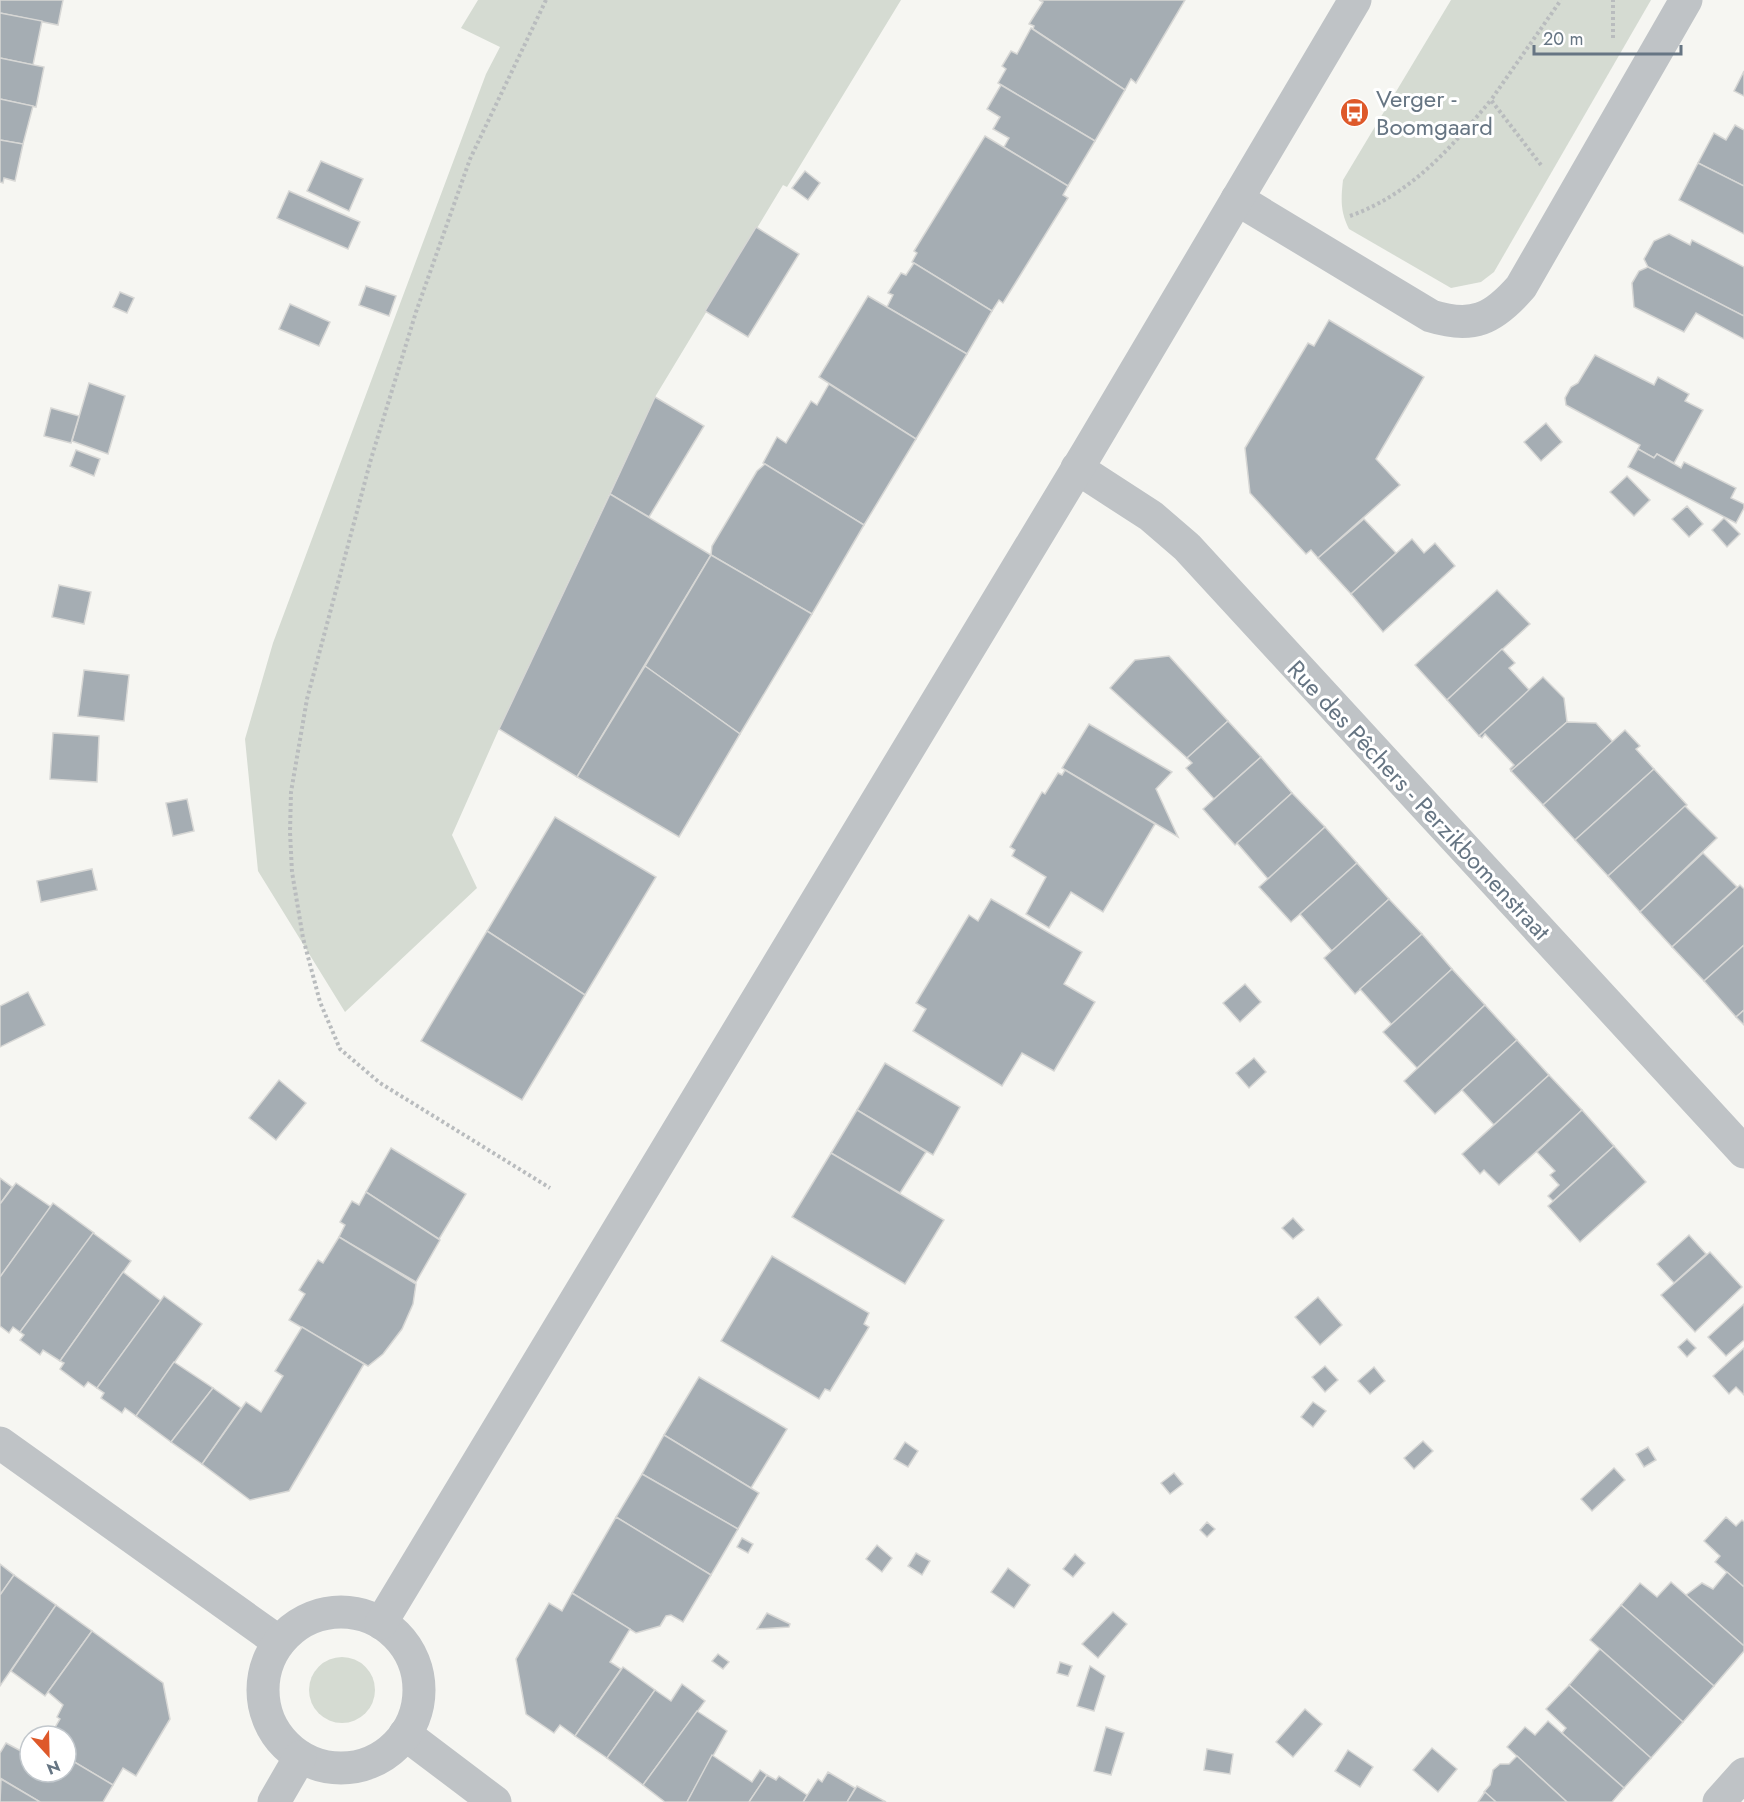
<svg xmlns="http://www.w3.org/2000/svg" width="1744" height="1802" viewBox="0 0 1744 1802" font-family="Jost,sans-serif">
	<rect width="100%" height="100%" fill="#f6f6f2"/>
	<g fill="#d5dbd2">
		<polygon points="478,0 901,0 787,187 783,185 655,397 499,729 452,835 477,888 345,1012 258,871 245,739 273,643 486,74 500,47 461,28"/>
		<path d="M1451 0H1651L1494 272 1481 282 1451 288 1349 229C1340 212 1341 198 1343 180Z"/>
		<circle cx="342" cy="1690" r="33"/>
	</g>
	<g fill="#a5adb3" stroke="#d7d7d5" stroke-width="1.5">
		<polygon points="0,0 63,0 58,25 0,13"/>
		<polygon points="1039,0 1185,0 1136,83 1131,79 1125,90 1033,29 1034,26 1029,24 1043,2"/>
		<polygon points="0,13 42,21 33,65 0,58"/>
		<polygon points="1031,28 1125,90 1095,141 998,83 1006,69 1002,66 1011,51 1017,54"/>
		<polygon points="0,58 44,67 36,107 0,99"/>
		<polygon points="1744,71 1744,96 1734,91"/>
		<polygon points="1001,85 1095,141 1068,186 1004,147 1009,138 993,129 1000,117 987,109"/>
		<polygon points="0,99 33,106 23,144 0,140"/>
		<polygon points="1735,125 1744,130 1744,186 1698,163 1714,133 1726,140"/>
		<polygon points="985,136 1068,186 1063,195 1068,198 1003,303 999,300 992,311 912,262 917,253 914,251"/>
		<polygon points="0,140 23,144 15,181 4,178 3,183 0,182"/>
		<polygon points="321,161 363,179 349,211 307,191"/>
		<polygon points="1698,163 1744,186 1744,234 1679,200"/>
		<polygon points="805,171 820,183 808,200 792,188"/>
		<polygon points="289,191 360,222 348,249 277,218"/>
		<polygon points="756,227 799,254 748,337 705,311"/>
		<polygon points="1669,234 1690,245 1692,240 1744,267 1744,316 1648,267 1644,259 1654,241"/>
		<polygon points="914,263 992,311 967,354 887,307 893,295 888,293 901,273 906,275"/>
		<polygon points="1648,267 1744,316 1744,339 1696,313 1684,332 1634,307 1632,283 1639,271"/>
		<polygon points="366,286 396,296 389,316 359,305"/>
		<polygon points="120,292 134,298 127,313 113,307"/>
		<polygon points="868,296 967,354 916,439 819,377"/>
		<polygon points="290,304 330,322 319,346 279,329"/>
		<polygon points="1329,320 1424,377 1376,459 1400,485 1318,558 1311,550 1306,554 1250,493 1245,448 1308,343 1314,346"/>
		<polygon points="1595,355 1654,385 1658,377 1689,394 1685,401 1703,410 1674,463 1657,454 1654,458 1638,449 1640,445 1566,405 1565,398 1571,387 1578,383"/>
		<polygon points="89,383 125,396 108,454 72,441"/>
		<polygon points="829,384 916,439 864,525 763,463 777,437 786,443 811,401 817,405"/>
		<polygon points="655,397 704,426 649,517 610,494"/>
		<polygon points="51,408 79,416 71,443 44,436"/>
		<polygon points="1546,423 1562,442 1541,461 1524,442"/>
		<polygon points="1638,449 1654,458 1657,454 1681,468 1684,462 1736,488 1731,498 1744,504 1744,508 1736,523 1628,467"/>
		<polygon points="76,450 100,459 94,476 70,466"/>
		<polygon points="765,464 864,525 812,614 711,555 712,546 757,471"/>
		<polygon points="1627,476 1650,500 1634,516 1610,492"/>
		<polygon points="610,494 711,555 577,777 499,729"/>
		<polygon points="1687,506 1703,524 1689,537 1672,519"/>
		<polygon points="1724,518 1740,534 1727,547 1712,530"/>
		<polygon points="1364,519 1396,553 1351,594 1318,558"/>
		<polygon points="1412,539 1424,553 1435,543 1455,566 1383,632 1351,594"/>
		<polygon points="711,555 812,614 740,734 645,666"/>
		<polygon points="59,585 91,592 84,624 52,617"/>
		<polygon points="1497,590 1530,624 1447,700 1415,665"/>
		<polygon points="1502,649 1515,663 1509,668 1530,691 1479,736 1447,700"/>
		<polygon points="1169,656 1228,721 1187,758 1110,688 1135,660"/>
		<polygon points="645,666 740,734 679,837 577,777"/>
		<polygon points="84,670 129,675 124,721 78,716"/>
		<polygon points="1543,677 1564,698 1567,722 1511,771 1510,769 1514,765 1485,734 1482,738 1479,736"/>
		<polygon points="1228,721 1261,757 1214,799 1186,768 1192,763 1187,758"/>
		<polygon points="1567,722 1596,723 1613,742 1543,805 1511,771"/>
		<polygon points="1089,724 1172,772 1156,789 1178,837 1062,768"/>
		<polygon points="1625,730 1640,746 1636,749 1654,769 1575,840 1543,805"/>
		<polygon points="53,733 99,736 97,782 50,779"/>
		<polygon points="1261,757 1292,793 1235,845 1203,809"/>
		<polygon points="1654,769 1687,805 1608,876 1575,840"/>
		<polygon points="1065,770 1155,824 1103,912 1071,892 1049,928 1026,914 1046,877 1012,856 1015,850 1010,847 1042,792 1045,794 1058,773 1062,775"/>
		<polygon points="1292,793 1325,827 1268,879 1237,843"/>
		<polygon points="187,799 194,831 173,836 166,803"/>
		<polygon points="1685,806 1717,838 1640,912 1608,876"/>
		<polygon points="555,817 656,877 585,995 487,931"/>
		<polygon points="1325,827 1357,863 1291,922 1259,887"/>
		<polygon points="1703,853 1737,887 1672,947 1640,912"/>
		<polygon points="1357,863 1389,899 1332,951 1300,914"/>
		<polygon points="92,869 97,890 41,902 37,881"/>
		<polygon points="1740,885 1744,889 1744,945 1704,981 1672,947"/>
		<polygon points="991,899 1082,952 1064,984 1095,1002 1054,1071 1022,1053 1002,1086 913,1031 926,1009 916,1003 969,915 978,921"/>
		<polygon points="1389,899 1422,934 1355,994 1324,958"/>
		<polygon points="487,931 585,995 522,1100 421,1041"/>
		<polygon points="1422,934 1452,969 1392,1025 1360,989"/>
		<polygon points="1744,945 1744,1010 1736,1017 1704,981"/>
		<polygon points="1452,969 1485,1005 1417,1068 1383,1032"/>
		<polygon points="1245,984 1261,1002 1240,1022 1223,1003"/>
		<polygon points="28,992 45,1025 0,1047 0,1006"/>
		<polygon points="1485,1005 1517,1040 1435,1114 1404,1081"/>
		<polygon points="1744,1010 1744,1025 1736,1017"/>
		<polygon points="1517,1040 1549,1075 1494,1125 1462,1090"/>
		<polygon points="1254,1058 1266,1072 1249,1088 1236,1073"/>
		<polygon points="885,1063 960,1107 933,1155 857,1110"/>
		<polygon points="1549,1075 1582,1110 1499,1185 1484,1170 1480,1174 1462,1154"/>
		<polygon points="279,1080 306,1103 276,1140 249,1118"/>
		<polygon points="857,1110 926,1152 900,1193 831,1153"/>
		<polygon points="1582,1110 1614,1146 1553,1201 1548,1196 1559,1185 1550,1175 1555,1171 1537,1152"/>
		<polygon points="1614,1146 1646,1182 1580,1242 1548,1206"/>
		<polygon points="391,1148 466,1194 439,1239 366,1192"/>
		<polygon points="831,1153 944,1220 905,1284 792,1217"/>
		<polygon points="0,1178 12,1187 0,1204"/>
		<polygon points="16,1183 51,1207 0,1277 0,1204"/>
		<polygon points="366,1192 440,1240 416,1282 339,1237 345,1225 340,1222 352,1201 359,1205"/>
		<polygon points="53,1203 94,1233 20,1332 13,1327 9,1333 0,1326 0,1277"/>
		<polygon points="1293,1218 1304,1230 1293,1239 1282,1228"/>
		<polygon points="93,1233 131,1261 60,1361 43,1350 40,1355 20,1340 24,1335 20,1332"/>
		<polygon points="1689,1235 1706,1254 1674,1283 1657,1264"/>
		<polygon points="339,1237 416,1284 413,1304 402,1329 383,1354 368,1366 289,1320 305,1294 299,1290 318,1260 323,1263"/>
		<polygon points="1710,1252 1742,1287 1695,1332 1661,1295"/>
		<polygon points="772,1256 869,1313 864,1324 869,1327 830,1391 825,1389 819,1399 721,1341"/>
		<polygon points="123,1272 161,1301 97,1388 88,1382 84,1387 60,1369 64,1363 60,1361"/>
		<polygon points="164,1296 202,1324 136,1416 125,1408 122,1413 101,1398 104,1393 97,1388"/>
		<polygon points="1318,1297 1342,1325 1320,1345 1295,1317"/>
		<polygon points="1744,1304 1744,1340 1726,1356 1708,1337"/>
		<polygon points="302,1327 364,1364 289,1491 250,1500 202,1464 246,1402 261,1412 283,1376 275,1371"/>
		<polygon points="1687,1339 1696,1348 1687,1357 1678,1347"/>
		<polygon points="1744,1348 1744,1395 1736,1387 1729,1394 1713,1376"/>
		<polygon points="174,1362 213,1388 171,1442 136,1416"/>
		<polygon points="1325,1366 1338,1380 1325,1392 1312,1377"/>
		<polygon points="1374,1367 1385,1381 1370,1394 1358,1381"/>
		<polygon points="699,1377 787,1429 751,1488 664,1435"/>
		<polygon points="213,1388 241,1408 202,1464 171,1442"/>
		<polygon points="1313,1402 1326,1411 1313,1427 1301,1417"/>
		<polygon points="664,1435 759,1493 738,1529 642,1474"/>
		<polygon points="1423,1441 1433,1451 1414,1469 1404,1458"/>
		<polygon points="905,1442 918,1451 908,1467 894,1459"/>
		<polygon points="1648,1447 1656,1460 1644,1467 1636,1454"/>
		<polygon points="1614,1468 1625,1480 1592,1511 1581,1499"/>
		<polygon points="1174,1473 1183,1484 1170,1494 1161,1483"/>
		<polygon points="642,1474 738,1529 711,1575 616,1517"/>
		<polygon points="616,1517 711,1575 683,1622 671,1615 666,1616 660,1626 636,1633 572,1593"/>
		<polygon points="1726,1517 1736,1526 1742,1520 1744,1522 1744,1587 1715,1562 1720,1556 1704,1541"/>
		<polygon points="1207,1522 1215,1529 1207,1537 1200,1530"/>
		<polygon points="742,1538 753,1544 748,1553 737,1547"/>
		<polygon points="877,1545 892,1558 882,1572 866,1559"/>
		<polygon points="916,1553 930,1561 922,1575 908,1566"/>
		<polygon points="1075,1554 1085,1563 1073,1577 1063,1569"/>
		<polygon points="0,1564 14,1575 0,1595"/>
		<polygon points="1008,1568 1030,1585 1014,1608 991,1592"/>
		<polygon points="1727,1572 1744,1587 1744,1646 1686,1595 1702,1583 1713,1589"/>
		<polygon points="14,1575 56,1605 0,1686 0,1595"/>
		<polygon points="1671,1582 1744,1646 1744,1651 1714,1686 1621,1605 1640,1583 1657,1597"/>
		<polygon points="572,1593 630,1629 610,1662 621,1669 575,1736 560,1725 554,1733 526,1714 516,1659 549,1603 562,1611"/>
		<polygon points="56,1605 92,1631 45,1696 11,1671"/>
		<polygon points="1621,1605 1714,1686 1683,1722 1590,1640"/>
		<polygon points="1113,1612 1127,1624 1098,1658 1082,1644"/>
		<polygon points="767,1613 790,1624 789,1627 757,1629"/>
		<polygon points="92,1631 163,1683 170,1719 136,1776 123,1768 113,1785 66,1757 66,1736 50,1736 60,1719 57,1717 63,1705 48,1692"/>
		<polygon points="1600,1649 1683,1722 1651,1758 1569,1685"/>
		<polygon points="718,1654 729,1662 723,1669 712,1661"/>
		<polygon points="1060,1662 1072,1666 1068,1676 1057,1673"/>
		<polygon points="1090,1666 1105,1676 1094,1711 1077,1706"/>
		<polygon points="623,1667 655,1690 607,1758 575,1736"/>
		<polygon points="682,1684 705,1701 643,1785 607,1758 655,1690 671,1701"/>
		<polygon points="1569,1685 1651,1758 1624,1788 1562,1733 1566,1728 1546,1709"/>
		<polygon points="1305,1709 1322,1724 1293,1757 1276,1742"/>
		<polygon points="697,1711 727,1731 687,1802 665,1802 643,1785"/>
		<polygon points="1548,1721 1624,1788 1612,1802 1567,1802 1507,1747 1525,1727 1535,1735"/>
		<polygon points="1106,1727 1124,1733 1111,1775 1094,1771"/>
		<polygon points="6,1743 21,1751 30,1744 30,1772 66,1772 66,1757 113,1785 103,1802 40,1802 0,1778 0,1753"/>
		<polygon points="1432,1748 1457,1769 1438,1792 1413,1770"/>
		<polygon points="1207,1749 1233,1754 1230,1774 1204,1770"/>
		<polygon points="1348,1750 1373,1767 1360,1787 1335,1771"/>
		<polygon points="712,1755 752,1782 760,1770 767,1775 749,1802 687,1802"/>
		<polygon points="1517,1756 1567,1802 1496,1802 1484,1792 1490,1785 1493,1770 1500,1764 1509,1764"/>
		<polygon points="828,1772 855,1788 847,1802 803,1802 818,1779 822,1782"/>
		<polygon points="767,1775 776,1780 779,1776 807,1795 803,1802 749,1802"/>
		<polygon points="1,1779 40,1802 0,1802"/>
		<polygon points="857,1786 886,1802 847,1802"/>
		<polygon points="1485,1792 1496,1802 1478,1802"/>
	</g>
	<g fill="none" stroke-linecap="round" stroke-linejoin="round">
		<g stroke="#b9bcbe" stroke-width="4" stroke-dasharray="3 3" stroke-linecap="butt">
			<polyline points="546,0 470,159 416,312 371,459 307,699 291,792 290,832 292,872 303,938 320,1002 340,1049 380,1083 550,1188"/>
			<polyline points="1613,38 1613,0"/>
			<polyline points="1541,165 1491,100 1561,0"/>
			<path d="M1350 216C1411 194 1450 149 1491 100"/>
		</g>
		<g stroke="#bfc3c6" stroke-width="33">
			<path d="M1237 199 1431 316C1473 329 1493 319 1521 287L1686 0"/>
			<polyline points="1077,468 1151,516 1187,547 1744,1152"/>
			<polyline points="0,1443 279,1642"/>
			<polyline points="405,1734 495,1802"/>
			<polyline points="1719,1802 1744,1774"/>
		</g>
		<g stroke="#bfc3c6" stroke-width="33">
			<circle cx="341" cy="1690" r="78"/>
			<polyline points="381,1623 1088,451 1355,0"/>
			<polyline points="274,1802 300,1757"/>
		</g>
	</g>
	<defs>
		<symbol id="bus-disc" viewBox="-11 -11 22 22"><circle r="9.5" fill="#de592a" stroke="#fff"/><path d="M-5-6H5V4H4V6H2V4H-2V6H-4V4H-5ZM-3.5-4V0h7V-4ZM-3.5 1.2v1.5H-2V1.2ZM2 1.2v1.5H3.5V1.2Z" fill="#fff"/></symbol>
	</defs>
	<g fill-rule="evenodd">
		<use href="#bus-disc" x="1338" y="96" width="33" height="33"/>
	</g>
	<g text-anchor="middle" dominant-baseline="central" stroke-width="6" stroke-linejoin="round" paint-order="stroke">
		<g font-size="24" fill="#667583" stroke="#fff" text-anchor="start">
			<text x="1376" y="98">Verger -<tspan x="1376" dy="28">Boomgaard</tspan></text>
		</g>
		<g font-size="24" fill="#667583" stroke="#fff">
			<text transform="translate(1419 800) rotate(47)">Rue des Pêchers - Perzikbomenstraat</text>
		</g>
	</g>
	<g transform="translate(48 1754) rotate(158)"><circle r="28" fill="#ffffff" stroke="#c2c8cd" stroke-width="1.5"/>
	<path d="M0-4.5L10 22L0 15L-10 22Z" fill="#de592a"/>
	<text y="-9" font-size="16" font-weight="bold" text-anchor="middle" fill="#667583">N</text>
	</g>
	<path d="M1534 45v9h147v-9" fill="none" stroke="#667583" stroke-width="3"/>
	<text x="1543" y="45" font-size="18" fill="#667583" stroke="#ffffff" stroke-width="4.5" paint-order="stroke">20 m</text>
</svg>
